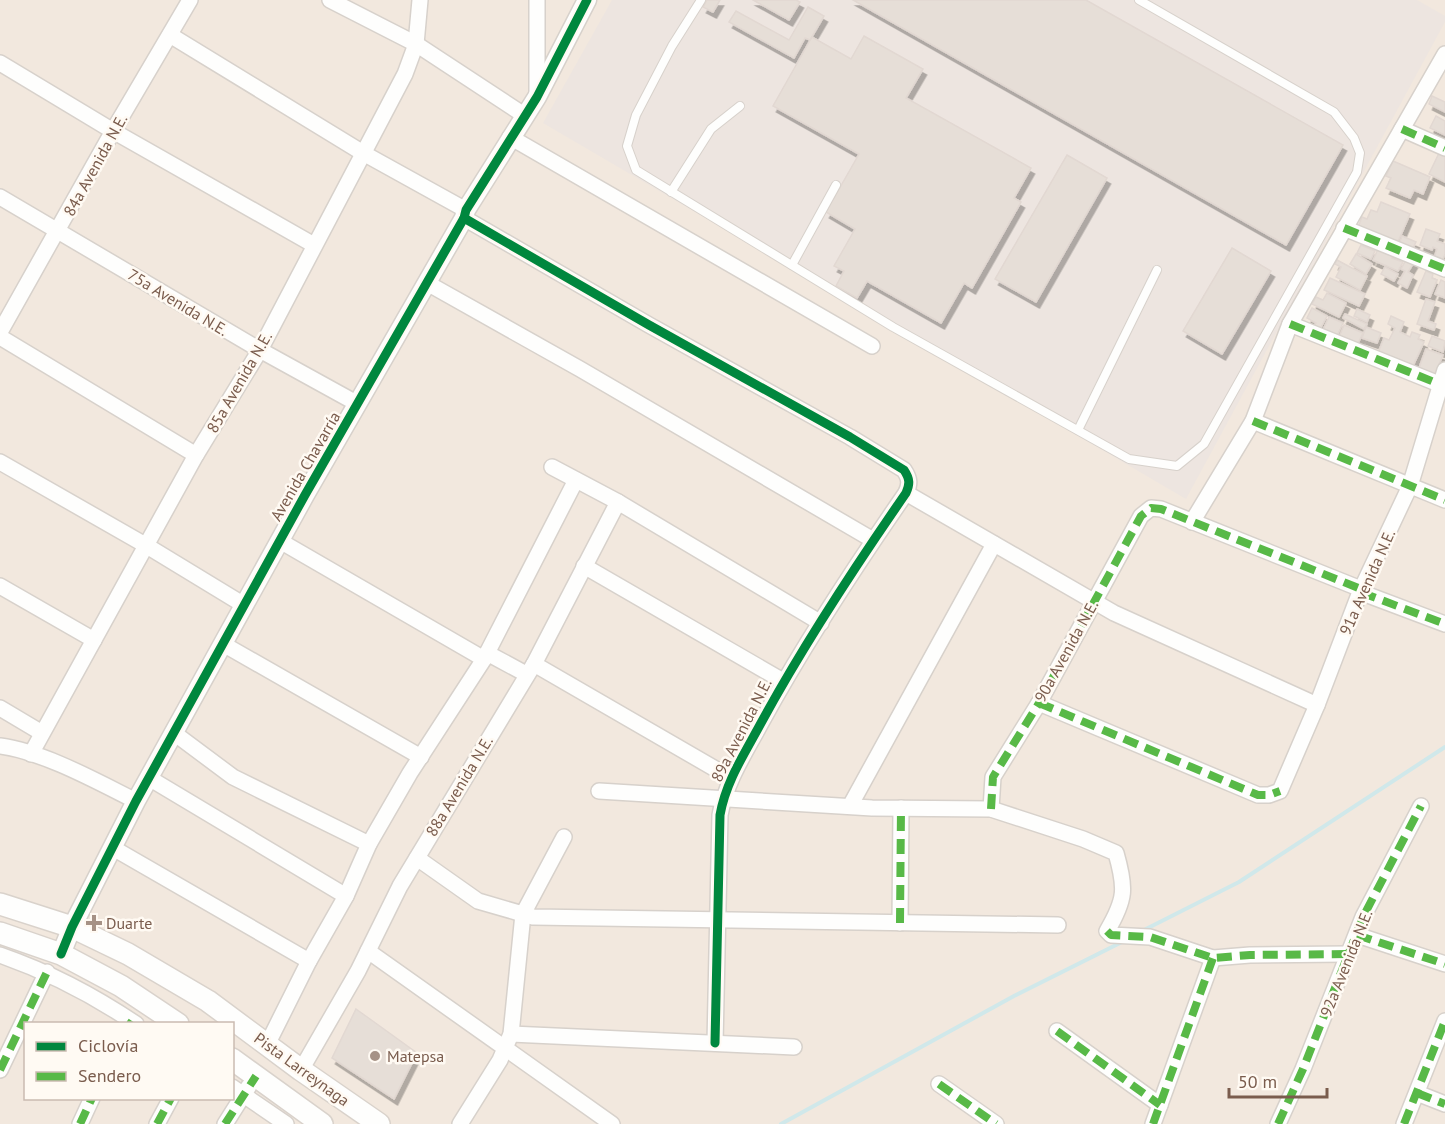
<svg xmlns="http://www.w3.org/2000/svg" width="1445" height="1124" viewBox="0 0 1445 1124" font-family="'PT Sans',sans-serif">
	<defs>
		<filter id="shadow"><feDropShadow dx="3.5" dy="6" stdDeviation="0" flood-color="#0004"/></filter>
	</defs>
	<rect width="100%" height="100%" fill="#f9f5f0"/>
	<path fill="#f2e8de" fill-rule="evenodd" d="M0 0H1445V1124H0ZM26 1024H232V1098H26Z"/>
	<polygon fill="#ede5e0" points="612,0 1417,0 1445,16 1445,22 1186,499 543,123"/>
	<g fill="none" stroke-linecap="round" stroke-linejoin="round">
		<g stroke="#d0e8ea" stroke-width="4">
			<polyline points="1142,931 1239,882 1445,747"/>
			<polyline points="781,1124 1014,996 1122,942"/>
		</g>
	</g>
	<g fill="#e6ded7" stroke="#e2d8d2" stroke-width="1.5" filter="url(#shadow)">
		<polygon points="707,0 720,0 713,12 703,7"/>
		<polygon points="753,0 796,0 800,2 789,20"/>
		<polygon points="853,0 1086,0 1343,145 1286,245"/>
		<polygon points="808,7 824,16 810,40 805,38 794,58 729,22 736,11 789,40"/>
		<polygon points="864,36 923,69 906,98 1031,168 1014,198 1021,202 972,288 964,283 941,323 867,281 857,298 836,286 844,271 834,266 855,229 826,212 859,154 773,106 812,37 851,59"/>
		<polygon points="1432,96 1445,102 1445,112 1429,104"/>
		<polygon points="1436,116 1445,121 1445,135 1430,128"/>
		<polygon points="1440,151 1445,154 1445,182 1429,174"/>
		<polygon points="1067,155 1107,178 1036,302 995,279"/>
		<polygon points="1393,161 1430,177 1423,194 1414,190 1410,198 1386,188 1391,178 1386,176"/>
		<polygon points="1381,202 1410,214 1397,244 1358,227 1362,217 1367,219 1371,210 1377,212"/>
		<polygon points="1426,229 1440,234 1437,241 1445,244 1445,254 1442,261 1434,258 1437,249 1433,247 1432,250 1420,245"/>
		<polygon points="1402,236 1416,242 1412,250 1399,244"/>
		<polygon points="1361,245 1375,251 1371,259 1357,253"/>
		<polygon points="1379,247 1394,254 1392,258 1403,262 1398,271 1373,260"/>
		<polygon points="1232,248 1271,271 1222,354 1183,331"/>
		<polygon points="1356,254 1372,264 1366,274 1350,264"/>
		<polygon points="1407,258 1414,262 1408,272 1413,275 1407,288 1398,283 1405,271 1401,269"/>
		<polygon points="1337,260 1367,276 1360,290 1336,277 1341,267 1335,264"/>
		<polygon points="1385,267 1398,274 1394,281 1381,274"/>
		<polygon points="1426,271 1433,274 1432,278 1437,280 1430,297 1417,292"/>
		<polygon points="1330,278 1365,294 1359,306 1324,290"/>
		<polygon points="1441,280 1445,282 1445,298 1435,294"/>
		<polygon points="1327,293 1346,303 1339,317 1312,304 1316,297 1323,300"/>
		<polygon points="1426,299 1435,302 1428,321 1436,324 1434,330 1417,324"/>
		<polygon points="1312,308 1327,316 1319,331 1313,328 1316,323 1307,318"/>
		<polygon points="1357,309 1370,315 1367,322 1354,316"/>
		<polygon points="1345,314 1367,324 1364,329 1343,318"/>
		<polygon points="1391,316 1404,322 1400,332 1410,337 1412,332 1420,335 1418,339 1424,342 1412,368 1378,353 1384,338 1389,340 1395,328 1388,324"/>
		<polygon points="1329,317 1343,323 1336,338 1322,332"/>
		<polygon points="1344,325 1363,333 1357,345 1338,340"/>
		<polygon points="1366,327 1381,333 1377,343 1362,338"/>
		<polygon points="1432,336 1445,341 1443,352 1428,346"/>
		<polygon points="1426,349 1443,355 1435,374 1419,368"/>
		<polygon points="356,1009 417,1053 394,1099 332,1058"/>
	</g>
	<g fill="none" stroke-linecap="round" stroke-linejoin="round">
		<defs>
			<g id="service">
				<polyline points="701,0 672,46 636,115 627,146 636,170 893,327 1129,459 1177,466 1204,444 1357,172 1360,153 1354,138 1334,112 1139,0"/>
				<polyline points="671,192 711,129 740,106"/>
				<polyline points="792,265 836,185"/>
				<polyline points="1078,430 1157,270"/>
			</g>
			<g id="minor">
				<polyline points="330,0 416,44 524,115"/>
				<polyline points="170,35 363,153 466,210"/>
				<polyline points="0,63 113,131 314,245"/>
				<polyline points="537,96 537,0"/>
				<polyline points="1402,129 1445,148"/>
				<polyline points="510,137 872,346"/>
				<polyline points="0,197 260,350 358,404"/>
				<path d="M464 218 649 325 850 437 904 470C910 479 910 484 906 493 854 568 804 644 761 723 745 753 726 781 720 815L715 1043"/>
				<polyline points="1344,228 1445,269"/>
				<polyline points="427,283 580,369 873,540"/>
				<polyline points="1290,324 1439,384"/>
				<polyline points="0,332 113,131 190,0"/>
				<polyline points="0,337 196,455"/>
				<polyline points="1253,421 1445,500"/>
				<polyline points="0,462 147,546 244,605"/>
				<polyline points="552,467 618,502 821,623"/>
				<polyline points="906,493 1114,613 1317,705"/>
				<polyline points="1192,522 1253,421 1290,324 1445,54"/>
				<polyline points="280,541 484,659"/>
				<polyline points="584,566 783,681"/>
				<polyline points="0,586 94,640"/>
				<polyline points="223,644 421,757"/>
				<polyline points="487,653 526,674"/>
				<polyline points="534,664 731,778"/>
				<polyline points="1039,703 1258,795 1269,795 1280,791 1317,705 1360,592 1410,486 1445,370"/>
				<polyline points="0,708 42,733"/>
				<polyline points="174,733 233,777 369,844"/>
				<path d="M0 746C44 752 96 781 136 801"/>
				<polyline points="31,754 196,455 260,350 405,74 416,44 420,0"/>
				<polyline points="149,778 346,896"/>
				<path d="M599 791 872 808 991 809 1083 839 1116 853C1126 888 1126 899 1107 931L1111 935 1150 937 1213 958 1250 955 1349 954"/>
				<polyline points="850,806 994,544"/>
				<polyline points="991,809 993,777 1039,703 1141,516 1151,508 1161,509 1361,589 1360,592 1445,624"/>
				<polyline points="113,848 309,961"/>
				<polyline points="417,858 478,901 533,917 1058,925"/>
				<polyline points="900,923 901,808"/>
				<polyline points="1357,935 1445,964"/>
				<polyline points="368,951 612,1124"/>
				<path d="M0 955C49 972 93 995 136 1024"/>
				<polyline points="1057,1031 1160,1105"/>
				<polyline points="511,1034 794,1047"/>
				<polyline points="267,1045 309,961 346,896 369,844 410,773 484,659 576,480"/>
				<polyline points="0,1070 47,972"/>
				<polyline points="301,1070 358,971 400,886 534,664 618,502"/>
				<polyline points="939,1084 996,1124"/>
				<polyline points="232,1087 286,1124"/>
				<polyline points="1417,1093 1445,1104"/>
				<polyline points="80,1124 92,1098"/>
				<polyline points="157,1124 171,1098"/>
				<polyline points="225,1124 249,1086"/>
				<polyline points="460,1124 500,1060 511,1034 523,914 564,837"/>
				<polyline points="1153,1124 1213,958"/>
				<polyline points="1278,1124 1303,1069 1363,917 1421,806"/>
				<polyline points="1404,1124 1445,1021"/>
			</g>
			<polyline id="tertiary" points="61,954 72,927 136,801 305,495 464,218 466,210 537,97 587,0"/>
			<g id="secondary">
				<polyline points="0,904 72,927 128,954 208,1001 301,1070 379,1124"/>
				<polyline points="0,933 61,954 121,986 178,1024"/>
				<polyline points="232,1059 322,1124"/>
			</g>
		</defs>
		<use href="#service" stroke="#d7d1cb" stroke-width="10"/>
		<use href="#minor" stroke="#d7d1cb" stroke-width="18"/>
		<use href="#tertiary" stroke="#d7d1cb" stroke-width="21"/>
		<use href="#secondary" stroke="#d9d2cb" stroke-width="24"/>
		<use href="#service" stroke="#fefefd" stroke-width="8"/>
		<use href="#minor" stroke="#fefefd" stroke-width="15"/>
		<use href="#tertiary" stroke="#fefefd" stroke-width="18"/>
		<use href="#secondary" stroke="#fefefd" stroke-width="21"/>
		<g stroke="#58b947" stroke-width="8" stroke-dasharray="15 8" stroke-linecap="butt">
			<polyline points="1402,129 1445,148"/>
			<polyline points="1344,228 1445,269"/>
			<polyline points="1290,324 1439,384"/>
			<polyline points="1253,421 1445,500"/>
			<polyline points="1039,703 1258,795 1269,795 1280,791"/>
			<polyline points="991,809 993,777 1039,703 1141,516 1151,508 1161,509 1361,589 1360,592 1445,624"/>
			<polyline points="900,923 901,808"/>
			<polyline points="1107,931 1111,935 1150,937 1213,958 1250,955 1349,954"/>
			<polyline points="1357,935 1445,964"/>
			<polyline points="130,1024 132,1021"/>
			<polyline points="1057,1031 1160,1105"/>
			<polyline points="0,1070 47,972"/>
			<polyline points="939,1084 996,1124"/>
			<polyline points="1417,1093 1445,1104"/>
			<polyline points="80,1124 92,1098"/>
			<polyline points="157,1124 171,1098"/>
			<polyline points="225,1124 256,1076"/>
			<polyline points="1153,1124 1213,958"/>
			<polyline points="1278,1124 1303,1069 1363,917 1421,806"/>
			<polyline points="1404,1124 1445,1021"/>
		</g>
		<defs>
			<g id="cycleway">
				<path d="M464 218 649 325 850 437 904 470C910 479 910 484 906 493 854 568 804 644 761 723 745 753 726 781 720 815L715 1043"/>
				<polyline points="61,954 72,927 136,801 305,495 464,218 466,210 537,97 587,0"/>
			</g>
		</defs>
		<use href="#cycleway" stroke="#fffaf3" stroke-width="13"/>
		<use href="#cycleway" stroke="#00873e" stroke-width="9"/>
	</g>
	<g fill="#a69286" stroke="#fffaf3" stroke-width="2">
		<path d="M91 914h6v6h6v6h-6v6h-6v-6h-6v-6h6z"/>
		<circle cx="375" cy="1056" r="6"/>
	</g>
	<g text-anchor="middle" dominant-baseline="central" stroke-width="5" stroke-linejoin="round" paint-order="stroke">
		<g font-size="16" fill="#7a5c4d" stroke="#fffaf3">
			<text transform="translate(95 165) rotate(-61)">84a Avenida N.E.</text>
			<text transform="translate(178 302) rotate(31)">75a Avenida N.E.</text>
			<text transform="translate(239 382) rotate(-60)">85a Avenida N.E.</text>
			<text transform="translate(305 466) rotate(-60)">Avenida Chavarría</text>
			<text transform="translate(1367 582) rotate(-66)">91a Avenida N.E.</text>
			<text transform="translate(1066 651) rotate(-61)">90a Avenida N.E.</text>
			<text transform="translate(741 730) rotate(-63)">89a Avenida N.E.</text>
			<text transform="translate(459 786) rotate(-59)">88a Avenida N.E.</text>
			<text transform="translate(1346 963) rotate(-68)">92a Avenida N.E.</text>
			<text transform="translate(302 1069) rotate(36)">Pista Larreynaga</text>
		</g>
		<g font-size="16" fill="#7a5c4d" stroke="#fffaf3" text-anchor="start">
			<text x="106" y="923">Duarte</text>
			<text x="387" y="1056">Matepsa</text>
		</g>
	</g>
	<rect x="24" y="1022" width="210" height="78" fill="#fffaf3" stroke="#cabbb1" stroke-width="1.5"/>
	<rect x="36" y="1042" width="30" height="9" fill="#00873e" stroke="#cabbb1" stroke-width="1.5"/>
	<text x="78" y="1052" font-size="18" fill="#7a5c4d">Ciclovía</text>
	<rect x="36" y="1072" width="30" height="9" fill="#58b947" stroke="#cabbb1" stroke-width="1.5"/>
	<text x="78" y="1082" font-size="18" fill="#7a5c4d">Sendero</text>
	<path d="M1229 1088v9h98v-9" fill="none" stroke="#7a5c4d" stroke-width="3"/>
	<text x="1238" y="1088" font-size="18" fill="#7a5c4d" stroke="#fffaf3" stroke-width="4.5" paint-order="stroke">50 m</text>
</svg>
